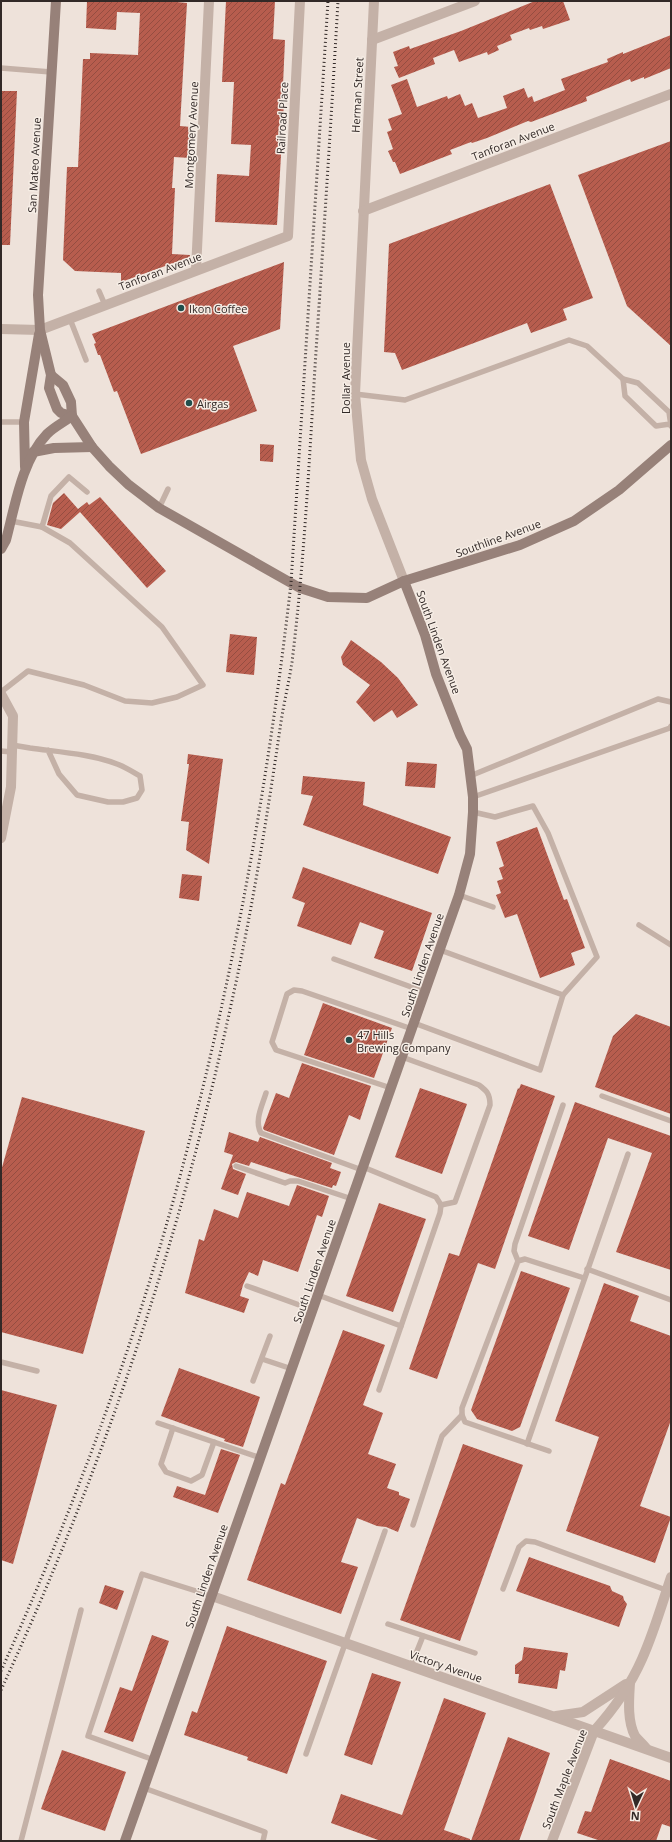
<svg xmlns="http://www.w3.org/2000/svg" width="672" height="1842" viewBox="0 0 672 1842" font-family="'Open Sans',sans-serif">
	<defs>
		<pattern id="building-hatch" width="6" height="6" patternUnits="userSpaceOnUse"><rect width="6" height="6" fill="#b75d4e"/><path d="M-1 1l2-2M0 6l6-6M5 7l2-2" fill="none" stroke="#954d41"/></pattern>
	</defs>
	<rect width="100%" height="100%" fill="#eee2da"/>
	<g fill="url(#building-hatch)">
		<polygon points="87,1 167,1 187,3 180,126 191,127 190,158 174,157 172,188 175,188 172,254 190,255 190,257 121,282 121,273 75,271 63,260 67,167 78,167 83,59 90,59 90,53 138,55 140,13 117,12 116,30 86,28"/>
		<polygon points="226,1 275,1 273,39 285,40 283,85 285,85 277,225 215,222 217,174 249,176 251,145 231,144 234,82 222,82"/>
		<polygon points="535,1 563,1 570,20 543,29 542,26 530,30 529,28 510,35 512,40 497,46 499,50 488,55 487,52 459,62 454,50 433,58 435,64 399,78 394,67 398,66 393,52 409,46 410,49 461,31"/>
		<polygon points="671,35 671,68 644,79 644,77 631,82 630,79 586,97 587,101 531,122 528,121 487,138 472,143 471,142 450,150 452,154 400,174 395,162 393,162 388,151 393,149 387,132 392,130 388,119 402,114 391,85 407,79 417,107 447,96 448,99 460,94 465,106 472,103 478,118 507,108 503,96 524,88 528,98 532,96 534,102 565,90 561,79 608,62 607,59 623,52 623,54"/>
		<polygon points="1,91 17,91 10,245 1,245"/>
		<polygon points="671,141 671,346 627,306 578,175"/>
		<polygon points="550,184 593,298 563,309 567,320 531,333 527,323 402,370 395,353 384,352 389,244"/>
		<polygon points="284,262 280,329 233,346 257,411 141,454 117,391 114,392 100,355 98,355 94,344 96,343 92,334"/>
		<polygon points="260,444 274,445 273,462 260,461"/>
		<polygon points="64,493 78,509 87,502 89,505 100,497 166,571 147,588 80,512 61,529 47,525 53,503"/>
		<polygon points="230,634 257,637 254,675 226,672"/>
		<polygon points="351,640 381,662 398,678 418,705 397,718 392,710 374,722 356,702 370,685 343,665 341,657"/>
		<polygon points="188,754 223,759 209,864 186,850 189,822 181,821 189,764 187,764"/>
		<polygon points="407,762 437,764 435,788 405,786"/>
		<polygon points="303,776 365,782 363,805 451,837 438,874 303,825 313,796 301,794"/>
		<polygon points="537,827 564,900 567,899 585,948 571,953 575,965 540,978 517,914 505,918 496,895 501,893 497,881 503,879 499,868 504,866 496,842"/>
		<polygon points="303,867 432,913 412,971 374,958 384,931 360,922 351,945 297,926 305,903 292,898"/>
		<polygon points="182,874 202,876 199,901 179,898"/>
		<polygon points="323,1003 392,1028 374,1078 304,1055"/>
		<polygon points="636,1014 671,1027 671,1114 595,1087 613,1036"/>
		<polygon points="302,1063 371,1086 360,1120 349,1115 334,1155 264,1130 263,1128 276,1093 289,1098"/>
		<polygon points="521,1084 555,1096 495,1269 478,1263 437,1379 409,1369 449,1253 459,1256 518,1088 519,1089"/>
		<polygon points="420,1088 467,1104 442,1174 395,1157"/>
		<polygon points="22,1097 145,1131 83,1354 1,1332 1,1171"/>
		<polygon points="575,1102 671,1136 671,1270 616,1252 652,1153 608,1138 569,1250 528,1236"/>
		<polygon points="229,1132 258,1142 260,1137 332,1163 330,1168 341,1172 336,1186 333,1185 332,1188 251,1162 249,1166 236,1162 232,1164 233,1169 246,1174 238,1195 221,1189 233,1155 224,1152"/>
		<polygon points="297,1185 329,1196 322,1217 317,1215 298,1272 263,1260 258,1276 249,1272 243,1285 240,1296 249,1299 244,1313 185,1293 199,1239 204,1241 214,1209 238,1218 247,1192 289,1206"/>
		<polygon points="379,1203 426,1219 393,1312 346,1296"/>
		<polygon points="521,1271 570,1288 520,1427 512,1431 477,1419 471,1410"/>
		<polygon points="604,1283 639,1296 630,1321 671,1336 671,1420 640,1506 671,1517 655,1563 566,1531 599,1437 555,1421"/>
		<polygon points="343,1330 385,1345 363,1405 383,1413 368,1454 396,1464 387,1488 399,1492 399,1495 410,1499 398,1532 386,1527 377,1526 357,1518 341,1562 358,1567 341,1614 247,1580 281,1483 285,1485"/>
		<polygon points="179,1368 260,1397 243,1447 224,1441 225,1439 161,1416"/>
		<polygon points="1,1390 57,1405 13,1564 1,1560"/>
		<polygon points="463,1444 523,1465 460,1641 400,1620"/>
		<polygon points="221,1449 240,1455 218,1513 173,1497 177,1486 205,1495"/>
		<polygon points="529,1557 610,1586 612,1591 623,1596 624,1600 627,1604 619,1627 516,1591"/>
		<polygon points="105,1585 124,1591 117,1610 99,1603"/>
		<polygon points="227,1626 327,1661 287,1774 247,1760 248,1757 184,1735 192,1711 197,1713"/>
		<polygon points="152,1635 169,1641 133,1742 104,1732 120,1687 132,1691"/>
		<polygon points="524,1647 568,1653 565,1671 560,1670 557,1689 518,1683 519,1674 515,1674 515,1665 522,1660"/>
		<polygon points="372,1673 401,1682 372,1765 344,1755"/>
		<polygon points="444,1698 486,1713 444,1830 470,1839 470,1841 381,1841 331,1823 341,1794 402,1815"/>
		<polygon points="508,1737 550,1753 535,1797 519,1841 471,1841"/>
		<polygon points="62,1750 126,1772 105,1831 41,1809"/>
		<polygon points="610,1759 671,1781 671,1827 662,1824 656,1841 601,1841 577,1833 585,1811 591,1812"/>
	</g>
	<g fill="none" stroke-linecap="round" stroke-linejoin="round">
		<g stroke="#c4b1a7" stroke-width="5.5">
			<polyline points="1,68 51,72"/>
			<polyline points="99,291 105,305"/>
			<polyline points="70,319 86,360"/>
			<polyline points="355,394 405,400 569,340 587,346 623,379"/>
			<polyline points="1,422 24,422"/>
			<polyline points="670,424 656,426 625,396 623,379 638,383 669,412 671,426"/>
			<polyline points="159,508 168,489"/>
			<polyline points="11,521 42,527 51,496 69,477 87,492"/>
			<polyline points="1,692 28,671 84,685 125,701 152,703 177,697 203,685 162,627 70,543 42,527"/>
			<path d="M12 745 30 748C59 752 91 754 117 764 125 767 133 772 140 776L142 790 137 798 123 802H108L77 795 59 774 48 750"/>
			<polyline points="1,751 12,752"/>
			<polyline points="470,776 658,699 671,702"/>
			<polyline points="473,797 670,728 671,726"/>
			<polyline points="459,895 493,907"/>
			<polyline points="639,925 671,945"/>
			<polyline points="440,950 563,995"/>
			<polyline points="334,959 425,992"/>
			<polyline points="414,1023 540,1070 563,995 597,957 548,833 533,806 495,817 473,812"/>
			<path d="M402 1057 479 1085C487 1091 490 1094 490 1105L455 1202 441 1205"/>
			<polyline points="391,1088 276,1050 272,1042 287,994 294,990 302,991 412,1029"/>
			<path d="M266 1093C262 1106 254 1121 261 1133L362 1170"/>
			<polyline points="602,1096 671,1121"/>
			<polyline points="236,1166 285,1183 290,1181 298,1181 352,1199"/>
			<polyline points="363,1167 436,1197 441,1205 440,1213 379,1390"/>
			<polyline points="518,1261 514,1251 515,1244 563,1105"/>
			<polyline points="587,1269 671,1300"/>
			<polyline points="247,1286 313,1310"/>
			<polyline points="318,1295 401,1326"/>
			<polyline points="262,1359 292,1369"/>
			<polyline points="1,1362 37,1371"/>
			<polyline points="253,1381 270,1336"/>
			<polyline points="158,1423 261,1458"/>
			<polyline points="173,1428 161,1464 166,1472 191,1481 202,1475 214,1442"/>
			<polyline points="527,1444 628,1154"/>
			<polyline points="549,1451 465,1422 462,1415 462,1408 518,1261 525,1259 584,1278"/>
			<polyline points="413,1525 442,1436 462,1415"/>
			<polyline points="503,1589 519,1547 526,1541 535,1542 666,1590"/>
			<polyline points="388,1624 475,1653"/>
			<polyline points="411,1666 423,1636"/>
			<polyline points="306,1754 385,1531"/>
			<polyline points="154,1760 88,1736 142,1574 212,1596"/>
			<polyline points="144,1788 265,1832 263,1841"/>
			<polyline points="21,1841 81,1610"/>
		</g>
		<g stroke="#c4b1a7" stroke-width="10">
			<polyline points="374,1 355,394 361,460 372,499 404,581"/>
			<polyline points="372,40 475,1"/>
			<polyline points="363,211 671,94"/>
			<polyline points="196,270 209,1"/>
			<polyline points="1,329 40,330 288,236 300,1"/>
			<polyline points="1,694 13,716 11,787 1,838"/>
			<polyline points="212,1596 671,1758"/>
			<path d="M630 1683C629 1699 627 1721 635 1736 638 1740 643 1744 646 1748"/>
			<polyline points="556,1716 583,1712 626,1684"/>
			<path d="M552 1841 594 1731C613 1710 631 1684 642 1659 654 1632 662 1604 671 1577"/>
		</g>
		<g stroke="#978179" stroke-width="10">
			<polyline points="56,1 38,295 40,330 51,375 49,388 57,409 61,413 72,416"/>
			<polyline points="51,375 63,385 71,402 72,416 92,447 109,466 129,485 159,508 300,588 328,597 367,598 404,581 520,545 574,521 619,490 671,445"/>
			<polyline points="33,452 54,448 92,447"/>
			<polyline points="25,467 24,422 39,334"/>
			<path d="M1 549 6 540C15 506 22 460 47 434 54 427 64 422 72 416"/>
			<polyline points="125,1841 459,895 470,854 473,812 473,797 467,749 460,735 436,674 425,635 404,581"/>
		</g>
		<g stroke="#322927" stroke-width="3" stroke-dasharray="1 3" stroke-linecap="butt">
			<path d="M1 1671C64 1531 119 1387 162 1240 225 1025 266 804 291 583L328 1"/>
			<path d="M1 1690C102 1471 180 1241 231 1005 252 912 267 817 281 722 284 702 289 682 292 662 304 564 309 465 315 367 323 245 331 123 338 1"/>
		</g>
	</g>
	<g fill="#214e4c" stroke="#f6ede5" stroke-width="1.5">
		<circle cx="181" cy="308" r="4"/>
		<circle cx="189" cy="403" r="4"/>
		<circle cx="349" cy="1040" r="4"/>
	</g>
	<g text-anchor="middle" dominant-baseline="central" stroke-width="3" stroke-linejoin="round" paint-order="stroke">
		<g font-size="11" fill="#322927" stroke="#f6ede5">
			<text transform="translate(357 95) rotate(-87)">Herman Street</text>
			<text transform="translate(282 118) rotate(-87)">Railroad Place</text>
			<text transform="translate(191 135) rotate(-87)">Montgomery Avenue</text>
			<text transform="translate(513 141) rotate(-21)">Tanforan Avenue</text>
			<text transform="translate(34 165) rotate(-87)">San Mateo Avenue</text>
			<text transform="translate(160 271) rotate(-21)">Tanforan Avenue</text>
			<text transform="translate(345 378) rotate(-90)">Dollar Avenue</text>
			<text transform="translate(498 538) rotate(-20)">Southline Avenue</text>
			<text transform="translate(439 642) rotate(70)">South Linden Avenue</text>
			<text transform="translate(422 965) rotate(-71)">South Linden Avenue</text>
			<text transform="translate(314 1271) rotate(-71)">South Linden Avenue</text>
			<text transform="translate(206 1576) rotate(-71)">South Linden Avenue</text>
			<text transform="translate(446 1666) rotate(19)">Victory Avenue</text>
			<text transform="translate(564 1779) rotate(-69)">South Maple Avenue</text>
		</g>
		<g font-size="11" fill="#322927" stroke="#f6ede5" text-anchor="start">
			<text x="189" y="308">Ikon Coffee</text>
			<text x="197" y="403">Airgas</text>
			<text x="357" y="1034">47 Hills<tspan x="357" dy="13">Brewing Company</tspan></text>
		</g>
	</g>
	<rect width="672" height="1842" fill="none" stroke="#322927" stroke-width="4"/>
	<g transform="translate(636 1806) rotate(184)" stroke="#f6ede5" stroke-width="3" paint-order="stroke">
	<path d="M0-3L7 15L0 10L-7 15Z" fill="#322927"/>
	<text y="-6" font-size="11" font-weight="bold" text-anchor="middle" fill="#322927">N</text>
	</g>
</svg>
